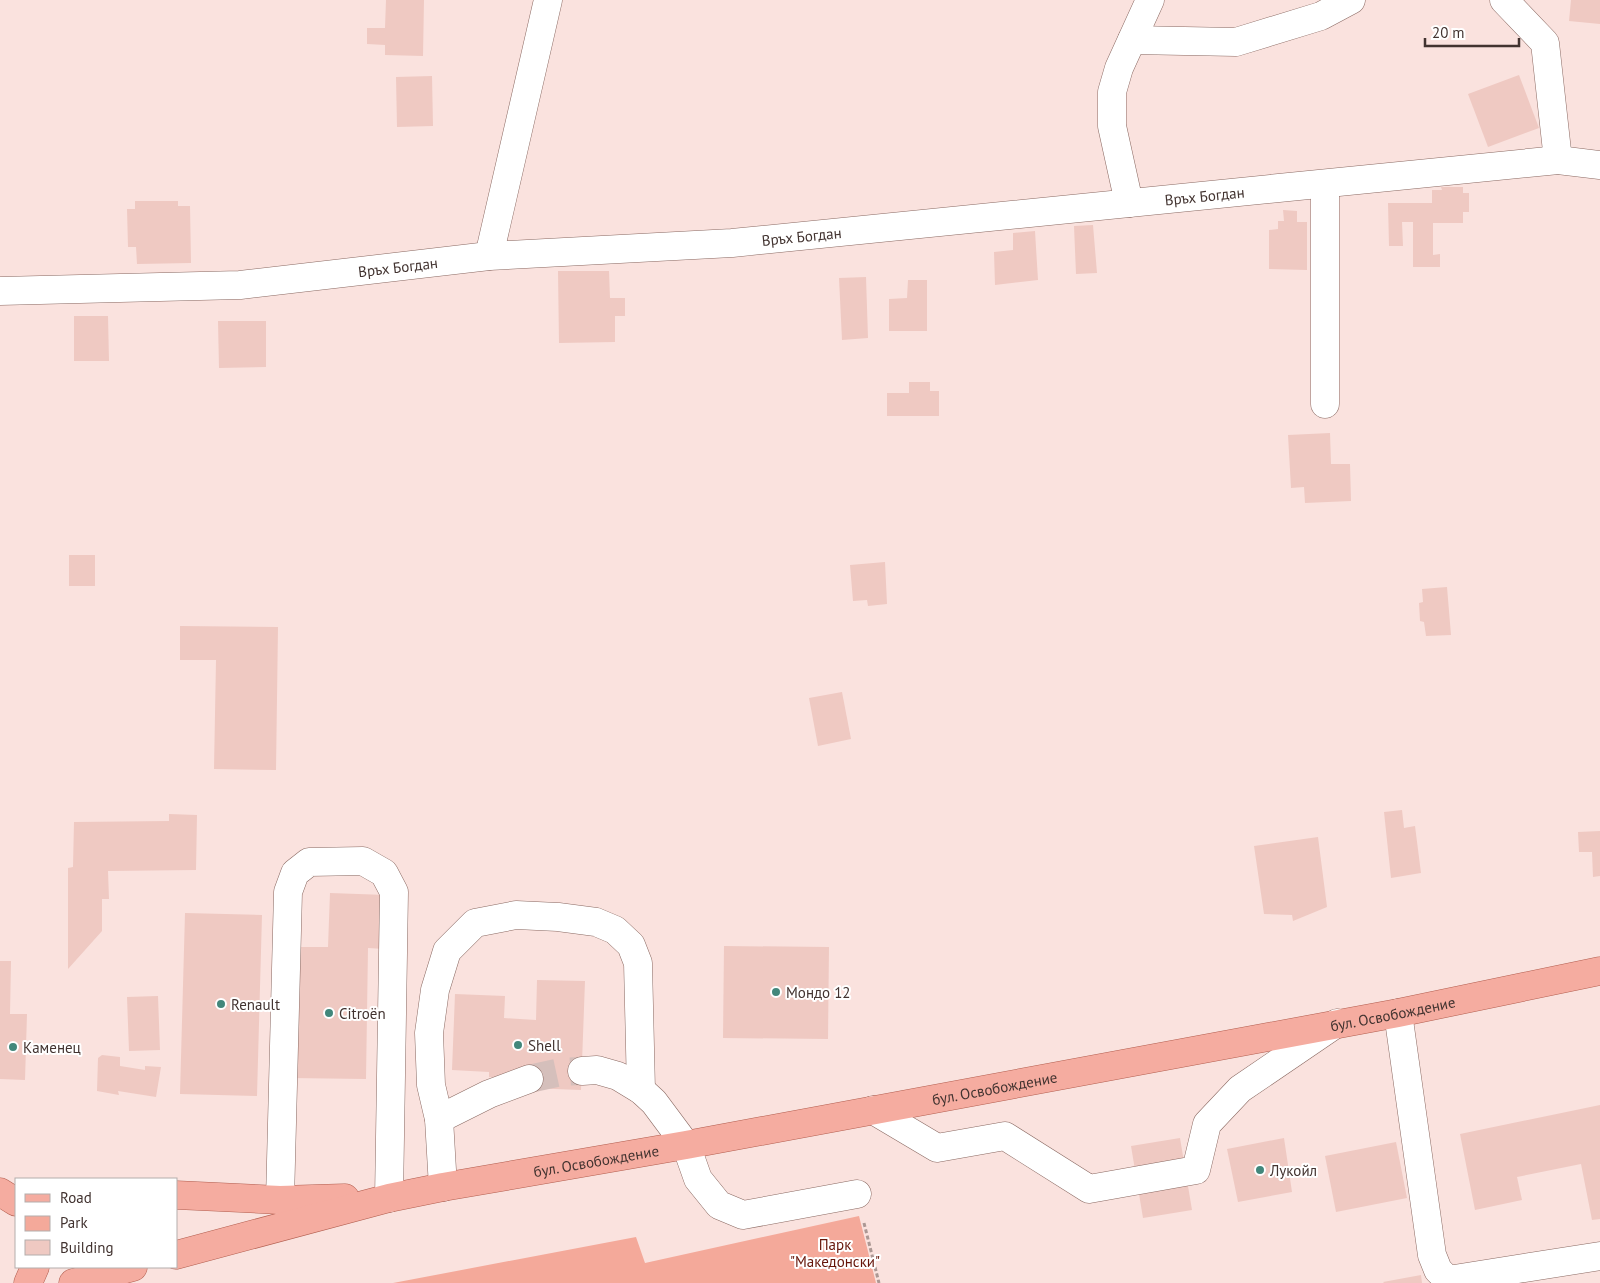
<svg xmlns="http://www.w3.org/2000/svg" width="1600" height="1283" viewBox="0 0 1600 1283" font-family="'PT Sans',sans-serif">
	<rect width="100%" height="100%" fill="#fae2de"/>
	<polygon fill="#f4a99a" points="859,1216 876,1283 393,1283 636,1237 645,1263"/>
	<g fill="#efc9c2">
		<polygon points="386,0 424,0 423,56 385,55 385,45 367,44 367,28 385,28"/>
		<polygon points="1571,0 1600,0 1600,24 1569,21"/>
		<polygon points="1519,75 1539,128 1488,147 1468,94"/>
		<polygon points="432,76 433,126 397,127 396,77"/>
		<polygon points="1441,187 1463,187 1463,193 1469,193 1469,212 1463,212 1463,223 1433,223 1433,255 1440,254 1440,267 1413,267 1413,222 1402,222 1403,246 1389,246 1388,203 1432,203 1432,190 1442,190"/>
		<polygon points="135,201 178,201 178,206 190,206 191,263 137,264 136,247 128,247 127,209 135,209"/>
		<polygon points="1283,210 1297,211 1297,222 1307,222 1307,270 1269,269 1269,230 1278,229 1278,221 1284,221"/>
		<polygon points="1093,225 1097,273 1076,274 1074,226"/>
		<polygon points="1035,231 1038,280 995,285 994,252 1013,250 1013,233"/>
		<polygon points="558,271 609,271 610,298 625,298 625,316 615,316 615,342 559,343"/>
		<polygon points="866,277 868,338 842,340 839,278"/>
		<polygon points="908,280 927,280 927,331 889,331 889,299 907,298"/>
		<polygon points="74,316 108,316 109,361 74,361"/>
		<polygon points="218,321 266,321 266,367 219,368"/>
		<polygon points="909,382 930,382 930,391 939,391 939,416 887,416 887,393 909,393"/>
		<polygon points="1330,433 1331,464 1350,464 1351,501 1305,503 1304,487 1291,488 1288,435"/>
		<rect x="69" y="555" width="26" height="31"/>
		<polygon points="885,562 887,604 868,606 867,600 853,601 850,565"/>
		<polygon points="1447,587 1451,635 1426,636 1424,622 1420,621 1419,603 1423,602 1422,589"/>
		<polygon points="180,626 278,627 276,770 214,769 216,660 180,660"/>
		<polygon points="842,692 851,739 818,746 809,698"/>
		<polygon points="1402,810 1404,828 1415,826 1421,873 1391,878 1384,812"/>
		<polygon points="169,814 197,815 196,870 108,871 109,899 102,899 102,931 68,969 68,868 73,867 74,822 169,821"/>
		<polygon points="1600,831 1600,876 1593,877 1592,852 1579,852 1578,832"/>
		<polygon points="1318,837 1327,907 1293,921 1292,915 1264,914 1254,846"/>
		<polygon points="330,893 386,895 384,949 368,948 366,1079 290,1078 292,947 328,947"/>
		<polygon points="185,913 262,915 257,1096 180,1094"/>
		<polygon points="724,946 829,947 828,1039 723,1038"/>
		<polygon points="0,961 11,961 10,1014 27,1014 25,1080 0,1079"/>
		<polygon points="537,980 585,981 581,1090 528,1088 529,1079 489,1077 489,1072 452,1070 455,994 505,996 504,1018 536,1020"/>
		<polygon points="158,996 160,1050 129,1051 127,997"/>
		<polygon points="102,1055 120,1057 120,1066 145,1070 145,1066 161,1067 156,1097 118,1091 119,1095 97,1091 98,1058"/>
		<polygon points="1600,1105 1600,1219 1592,1220 1581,1164 1517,1177 1522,1200 1475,1210 1460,1134"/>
		<polygon points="1180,1138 1192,1210 1143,1218 1131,1146"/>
		<polygon points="1284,1138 1292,1192 1238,1202 1227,1149"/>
		<polygon points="1396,1142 1407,1198 1336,1212 1325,1156"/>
		<polygon points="1421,1275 1422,1283 1384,1283 1383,1282"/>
	</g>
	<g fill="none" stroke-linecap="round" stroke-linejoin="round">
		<polyline stroke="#d5bfbb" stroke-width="28" stroke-dasharray="28 14" stroke-linecap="butt" points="529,1079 561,1072 582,1071"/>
		<defs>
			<g id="minor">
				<polyline points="1504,0 1545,43 1558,160"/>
				<polyline points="1132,40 1236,42 1321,16 1351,0"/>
				<polyline points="1325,184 1325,404"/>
				<polyline points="1129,203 1112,126 1112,92 1119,68 1150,0"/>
				<polyline points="489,256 548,0"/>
				<path id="s1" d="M0 291 240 285 489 256 732 243 1558 160 1600 165"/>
				<polyline points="1398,1013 1432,1255 1438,1270 1448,1280 1600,1256"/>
				<polyline points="582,1071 597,1070 618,1076 641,1090 654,1102 686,1145 698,1179 719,1205 743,1215 857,1194"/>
				<polyline points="873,1110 937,1148 1005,1136 1089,1189 1196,1170 1207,1124 1240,1089 1337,1023"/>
				<polyline points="439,1119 489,1094 529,1079"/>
				<polyline points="443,1187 439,1119 431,1085 429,1033 435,990 447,951 475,923 516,915 558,917 596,922 615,930 631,945 638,963 641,1090"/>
				<polyline points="280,1200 288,892 295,873 309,862 363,861 384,873 394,892 389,1198"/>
			</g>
			<g id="major">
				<polyline points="0,1192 16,1202"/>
				<polyline points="176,1195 280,1200 345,1198"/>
				<path id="s2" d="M176 1255 389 1198 443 1187 686 1145 1398 1013 1600 971"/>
				<polyline points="28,1283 35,1267"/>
				<polyline points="73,1283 133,1267"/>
			</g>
		</defs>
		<use href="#minor" stroke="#8a6962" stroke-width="29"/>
		<use href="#major" stroke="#b25e4f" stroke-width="29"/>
		<polyline stroke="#ac9894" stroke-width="3" stroke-dasharray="4 2.5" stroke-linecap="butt" points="864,1223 879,1283"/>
		<use href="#minor" stroke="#fff" stroke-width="28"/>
		<use href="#major" stroke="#f5aca0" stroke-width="28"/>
	</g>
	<g fill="#42877b" stroke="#fff" stroke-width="2">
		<circle cx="776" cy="992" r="5"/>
		<circle cx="221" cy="1004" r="5"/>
		<circle cx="329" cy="1013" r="5"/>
		<circle cx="518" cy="1045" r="5"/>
		<circle cx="13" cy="1047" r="5"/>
		<circle cx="1260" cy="1170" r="5"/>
	</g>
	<g text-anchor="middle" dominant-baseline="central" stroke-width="4" stroke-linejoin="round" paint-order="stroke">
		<g font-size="15" fill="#423330" stroke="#fff">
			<text stroke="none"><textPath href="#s1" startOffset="1209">Връх Богдан</textPath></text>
			<text stroke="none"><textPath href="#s1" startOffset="804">Връх Богдан</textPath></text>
			<text stroke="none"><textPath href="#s1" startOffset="399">Връх Богдан</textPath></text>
			<text stroke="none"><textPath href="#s2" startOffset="1241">бул. Освобождение</textPath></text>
			<text stroke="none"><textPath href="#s2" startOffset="836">бул. Освобождение</textPath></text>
			<text stroke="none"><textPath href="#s2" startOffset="431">бул. Освобождение</textPath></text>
		</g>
		<g font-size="15" fill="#423330" stroke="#fff" text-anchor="start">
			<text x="786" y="992">Мондо 12</text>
			<text x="231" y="1004">Renault</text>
			<text x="339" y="1013">Citroën</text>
			<text x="528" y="1045">Shell</text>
			<text x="23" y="1047">Каменец</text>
			<text x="1270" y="1170">Лукойл</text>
		</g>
		<g font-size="15" fill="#661509" stroke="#fff">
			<text x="835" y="1244">Парк<tspan x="835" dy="17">"Македонски"</tspan></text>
		</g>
	</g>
	<rect x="15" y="1178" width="162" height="90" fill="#ffffff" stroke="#b3adac"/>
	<rect x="25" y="1194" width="25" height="8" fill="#f5aca0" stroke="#b3adac"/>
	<text x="60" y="1203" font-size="15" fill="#423330">Road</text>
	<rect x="25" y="1216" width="25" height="15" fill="#f4a99a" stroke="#b3adac"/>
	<text x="60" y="1228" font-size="15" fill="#423330">Park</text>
	<rect x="25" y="1240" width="25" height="15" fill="#efc9c2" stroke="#b3adac"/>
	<text x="60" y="1253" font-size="15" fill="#423330">Building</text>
	<path d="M1425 38v8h94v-8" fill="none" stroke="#423330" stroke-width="2.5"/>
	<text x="1432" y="38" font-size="15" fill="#423330" stroke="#ffffff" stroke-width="4" paint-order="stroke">20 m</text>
</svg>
